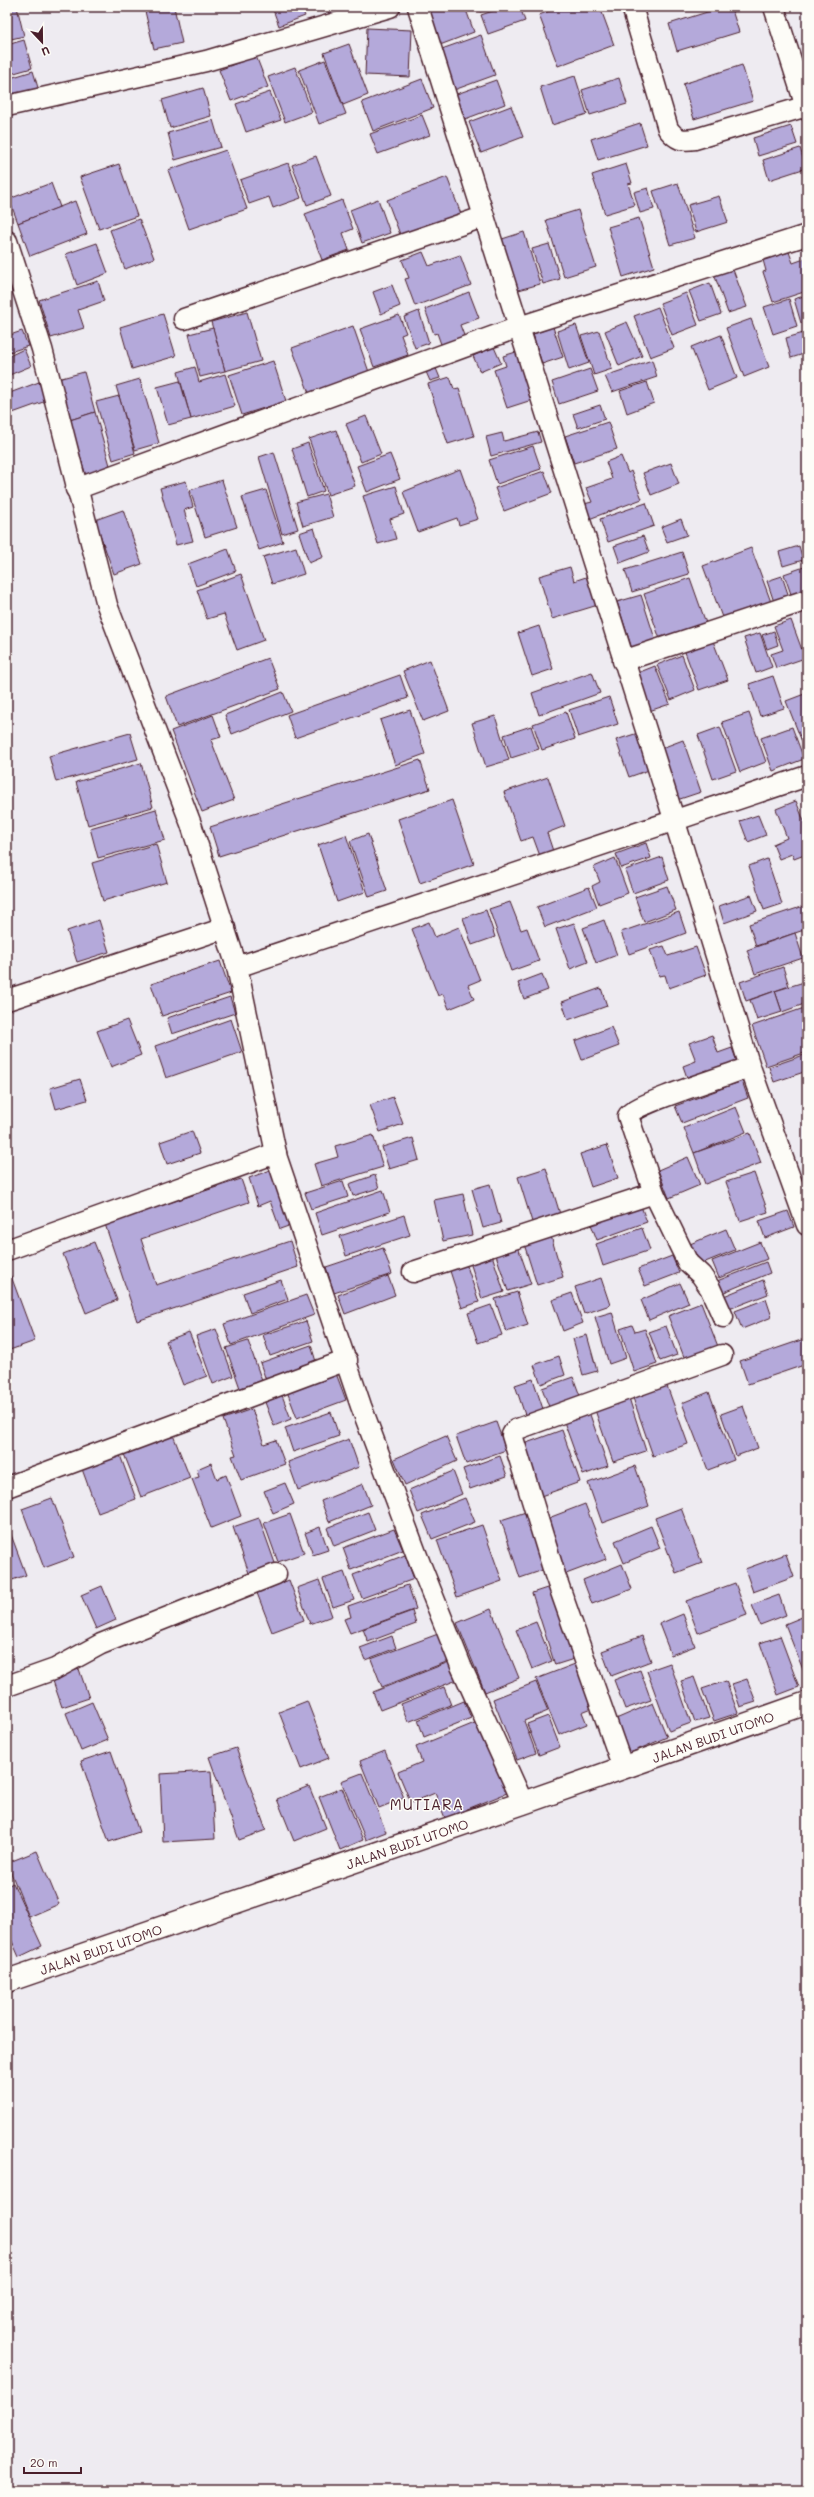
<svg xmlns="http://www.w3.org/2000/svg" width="814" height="2497" viewBox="0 0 814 2497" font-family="Mali,sans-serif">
	<rect width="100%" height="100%" fill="#eeebf1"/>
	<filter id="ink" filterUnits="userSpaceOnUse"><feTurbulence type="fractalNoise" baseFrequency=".025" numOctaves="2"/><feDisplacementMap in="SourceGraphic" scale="8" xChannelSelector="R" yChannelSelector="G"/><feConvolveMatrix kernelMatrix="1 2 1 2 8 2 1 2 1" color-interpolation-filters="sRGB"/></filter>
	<g filter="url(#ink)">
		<g fill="#b4a9da" stroke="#4a1f2b">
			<polygon points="7,7 17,7 24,36 7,40"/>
			<polygon points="144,7 174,7 182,43 154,49"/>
			<polygon points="272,7 301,7 305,16 279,26"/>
			<polygon points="327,7 365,7 331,20"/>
			<polygon points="428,7 465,7 474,32 440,45"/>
			<polygon points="478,7 492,7 480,12"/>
			<polygon points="504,7 520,7 525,21 488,34 481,15"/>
			<polygon points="560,7 600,7 614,45 558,66 539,15"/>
			<polygon points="723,7 731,7 739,32 677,51 669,24"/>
			<polygon points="367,28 412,30 410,77 365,75"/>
			<polygon points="481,35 495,75 454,90 439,50"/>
			<polygon points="24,40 32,68 7,75 7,45"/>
			<polygon points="349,44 368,95 343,105 324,53"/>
			<polygon points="807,48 807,61 803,50"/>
			<polygon points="256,56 268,87 231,101 219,70"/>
			<polygon points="325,60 346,114 319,124 299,70"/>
			<polygon points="742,65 753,101 694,119 683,84"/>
			<polygon points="295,67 312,112 285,122 268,77"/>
			<polygon points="33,71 39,91 7,100 7,79"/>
			<polygon points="575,76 587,114 552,125 540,87"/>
			<polygon points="619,78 627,104 590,115 582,90"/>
			<polygon points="422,79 433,108 373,131 362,102"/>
			<polygon points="496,80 505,104 460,121 451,96"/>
			<polygon points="203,88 211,116 170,128 162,100"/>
			<polygon points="270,92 281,120 246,132 236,104"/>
			<polygon points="511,106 523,137 481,153 469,122"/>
			<polygon points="422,115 430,135 378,154 370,134"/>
			<polygon points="213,120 221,147 175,160 168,133"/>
			<polygon points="640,123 647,145 598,160 591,139"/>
			<polygon points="791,126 797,144 758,156 753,138"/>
			<polygon points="800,148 806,168 769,180 763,160"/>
			<polygon points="226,150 247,209 189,229 168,170"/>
			<polygon points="316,156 331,196 307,205 292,165"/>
			<polygon points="288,163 301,198 273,208 269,197 249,204 240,180"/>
			<polygon points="119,164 137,216 99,229 80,177"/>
			<polygon points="626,164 632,183 628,184 635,205 605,214 592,175"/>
			<polygon points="447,177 461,214 401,237 387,200"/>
			<polygon points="51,183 60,207 18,223 9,199"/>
			<polygon points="678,183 695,238 670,245 653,191"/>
			<polygon points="648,188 654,209 640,213 634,192"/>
			<polygon points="719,196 728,222 696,232 688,205"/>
			<polygon points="378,199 390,233 362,243 350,210"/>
			<polygon points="342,200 353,229 343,233 349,250 322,260 305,214"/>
			<polygon points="75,201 87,234 30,256 18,223"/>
			<polygon points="578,210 596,267 564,277 546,220"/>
			<polygon points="639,218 654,267 623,277 608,227"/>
			<polygon points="139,219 154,258 125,269 110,230"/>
			<polygon points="524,232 540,284 515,291 499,240"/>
			<polygon points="97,243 108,273 77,285 66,254"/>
			<polygon points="549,244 560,279 543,284 532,249"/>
			<polygon points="423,252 429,266 460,255 471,285 415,306 405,279 409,278 402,260"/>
			<polygon points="789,252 793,263 807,258 807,291 773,302 763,272 766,271 763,260"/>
			<polygon points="732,267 747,307 728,313 714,274"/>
			<polygon points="98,281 104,301 78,310 84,328 51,338 39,300"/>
			<polygon points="710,283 721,314 701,321 689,291"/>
			<polygon points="392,285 400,306 381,314 373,292"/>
			<polygon points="469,292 479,318 460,325 465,338 442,347 437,333 434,334 425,309"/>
			<polygon points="686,293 698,325 672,335 660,303"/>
			<polygon points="807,295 807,321 801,323 794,299"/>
			<polygon points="789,299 797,326 773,334 764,307"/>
			<polygon points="658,307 674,348 650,357 634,316"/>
			<polygon points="419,311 429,343 415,348 404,317"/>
			<polygon points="247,312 261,361 225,371 211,322"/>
			<polygon points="163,314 176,356 132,369 120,327"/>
			<polygon points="399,315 406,333 401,335 408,355 374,367 360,329"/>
			<polygon points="751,319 769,367 744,377 726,328"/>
			<polygon points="627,322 642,356 619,366 605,331"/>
			<polygon points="576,325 589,363 569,370 557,331"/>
			<polygon points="353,326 369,372 309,393 292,348"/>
			<polygon points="553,327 563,357 542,364 533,334"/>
			<polygon points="213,328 225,371 200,377 189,334"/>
			<polygon points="22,331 28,346 7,353 7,336"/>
			<polygon points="599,331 612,369 594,375 581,336"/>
			<polygon points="807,332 807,353 791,358 786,338"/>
			<polygon points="721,335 737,378 708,390 691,347"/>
			<polygon points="494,347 501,363 480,372 473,356"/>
			<polygon points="24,349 31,366 7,376 7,357"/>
			<polygon points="516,352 525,381 535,399 507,408 494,370 506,366 503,356"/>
			<polygon points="652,360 657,377 612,392 605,376"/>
			<polygon points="273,361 286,401 242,415 229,375"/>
			<polygon points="433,361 440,378 430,381 423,365"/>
			<polygon points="195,367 199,382 225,374 235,406 191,419 178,372"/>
			<polygon points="590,369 598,391 559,404 552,382"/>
			<polygon points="84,372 95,412 70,420 58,379"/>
			<polygon points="450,377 454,389 459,388 474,436 448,444 428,384"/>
			<polygon points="140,379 159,443 135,450 116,386"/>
			<polygon points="180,381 191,419 168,425 157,387"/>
			<polygon points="39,382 46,401 7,415 7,394"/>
			<polygon points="647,382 654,403 627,413 620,391"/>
			<polygon points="119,396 135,453 113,460 96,402"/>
			<polygon points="600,405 605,419 578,428 573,414"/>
			<polygon points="95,412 111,469 86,476 70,420"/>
			<polygon points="366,416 381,454 361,462 346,424"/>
			<polygon points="608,422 617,449 574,463 565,436"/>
			<polygon points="336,430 355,486 328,495 309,439"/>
			<polygon points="538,432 541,442 491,456 486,437 502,433 504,441"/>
			<polygon points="308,443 324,491 307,497 292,449"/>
			<polygon points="533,446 541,469 497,484 489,460"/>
			<polygon points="274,452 298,529 282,534 259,457"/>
			<polygon points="390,454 400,479 367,492 357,466"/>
			<polygon points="621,456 628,473 631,471 642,499 589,519 584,504 592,502 586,488 612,479 606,462"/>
			<polygon points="671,463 679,484 651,495 643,473"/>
			<polygon points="460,469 478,519 459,525 457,518 418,532 403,492"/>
			<polygon points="544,471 552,493 504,511 495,488"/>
			<polygon points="222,480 237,527 205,537 190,490"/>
			<polygon points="186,481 193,507 184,510 193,541 176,545 160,488"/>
			<polygon points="396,486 404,514 390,519 396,539 378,544 363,496"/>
			<polygon points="266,490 283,542 259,550 242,497"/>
			<polygon points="326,494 333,517 303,526 296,502"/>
			<polygon points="646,503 654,526 608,542 600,519"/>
			<polygon points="123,510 142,564 114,574 95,520"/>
			<polygon points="681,519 687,535 667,542 661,527"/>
			<polygon points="314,528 323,557 309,563 299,533"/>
			<polygon points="643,536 649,552 620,563 614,546"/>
			<polygon points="799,546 803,560 783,566 779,552"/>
			<polygon points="296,547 304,574 272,584 263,557"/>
			<polygon points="751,548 771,602 723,620 703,566"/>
			<polygon points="228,549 236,571 196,586 188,564"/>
			<polygon points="682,552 689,574 632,592 625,570"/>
			<polygon points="807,566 807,592 792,597 784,574"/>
			<polygon points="570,567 574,581 589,576 598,605 552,619 539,576"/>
			<polygon points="241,574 264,640 237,650 224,614 207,619 197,590"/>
			<polygon points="782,576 789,597 774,602 767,581"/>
			<polygon points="690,578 707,626 661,642 644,594"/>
			<polygon points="641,595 656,642 632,649 617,602"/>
			<polygon points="791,620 805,658 776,668 771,654 783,650 774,626"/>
			<polygon points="539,626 553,669 532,676 518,633"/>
			<polygon points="774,631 778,645 767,649 762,635"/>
			<polygon points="760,633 772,667 756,673 744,638"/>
			<polygon points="713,641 728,680 699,690 685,652"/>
			<polygon points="682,655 695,690 671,700 657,665"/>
			<polygon points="268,658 280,689 177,727 166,696"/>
			<polygon points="430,660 449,711 423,721 403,671"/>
			<polygon points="655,666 670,704 649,711 635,674"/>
			<polygon points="592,672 600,693 539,715 532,693"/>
			<polygon points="400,675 408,698 295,738 287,715"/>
			<polygon points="773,676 784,708 760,716 749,684"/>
			<polygon points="283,692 291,711 232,734 225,715"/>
			<polygon points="807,693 807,752 806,752 786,701"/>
			<polygon points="609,697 618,724 578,737 569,710"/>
			<polygon points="410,710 425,754 395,765 380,720"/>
			<polygon points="566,712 575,739 542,750 533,724"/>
			<polygon points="749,713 766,762 740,772 722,722"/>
			<polygon points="213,715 221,737 211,740 234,800 202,812 171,731"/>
			<polygon points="495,716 509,760 486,767 472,723"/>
			<polygon points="531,726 539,749 511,758 504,735"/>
			<polygon points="720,727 736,771 713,779 698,735"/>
			<polygon points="792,727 804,759 773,771 761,738"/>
			<polygon points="641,732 645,745 640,746 649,770 629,777 616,740"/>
			<polygon points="130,733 138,759 56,782 49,756"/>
			<polygon points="683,740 701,792 677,800 659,749"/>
			<polygon points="420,760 430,789 219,856 210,827"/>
			<polygon points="141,763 153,807 88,825 76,782"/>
			<polygon points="548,777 565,826 547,833 553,851 540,856 533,837 521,841 504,792"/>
			<polygon points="452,800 474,864 420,883 398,819"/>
			<polygon points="796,801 807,829 807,854 794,859 792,854 779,859 773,844 787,838 776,809"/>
			<polygon points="156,809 165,840 98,858 90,828"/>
			<polygon points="758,815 766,835 748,842 740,821"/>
			<polygon points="368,834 387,891 369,897 350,841"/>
			<polygon points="346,835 365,892 337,902 318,845"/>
			<polygon points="646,843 651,858 621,868 616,854"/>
			<polygon points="156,844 167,882 103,901 92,863"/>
			<polygon points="662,857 669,880 633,893 625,870"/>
			<polygon points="615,858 628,893 599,904 592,886 600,882 594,867"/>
			<polygon points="767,859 782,904 764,910 749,866"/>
			<polygon points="667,886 676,910 644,922 635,897"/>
			<polygon points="589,887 597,907 545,927 537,907"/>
			<polygon points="751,895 757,911 724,923 719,906"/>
			<polygon points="510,902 521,930 527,928 539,961 511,971 489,909"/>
			<polygon points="807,905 807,929 756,946 749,924"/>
			<polygon points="486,910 495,937 472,945 463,918"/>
			<polygon points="679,912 686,933 629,954 621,932"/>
			<polygon points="99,920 109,952 77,962 67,931"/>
			<polygon points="604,920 617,955 596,963 583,928"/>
			<polygon points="429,922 435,937 459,927 480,980 468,985 474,999 449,1009 443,994 438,996 412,929"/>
			<polygon points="574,923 588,962 570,969 556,929"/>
			<polygon points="795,933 803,958 755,974 747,950"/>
			<polygon points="664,946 668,956 696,947 706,975 669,988 665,975 659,976 650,950"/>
			<polygon points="220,961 231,993 162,1016 151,984"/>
			<polygon points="783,967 789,986 746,1001 740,982"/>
			<polygon points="542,974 548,990 524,999 518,983"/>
			<polygon points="804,982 807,1003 782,1012 775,991"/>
			<polygon points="601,988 607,1006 568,1020 562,1002"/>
			<polygon points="775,991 782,1012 757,1020 750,1000"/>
			<polygon points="230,997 235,1013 172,1034 167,1018"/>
			<polygon points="807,1007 807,1052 766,1066 752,1026"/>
			<polygon points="231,1019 242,1052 166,1078 155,1046"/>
			<polygon points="127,1020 141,1055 111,1067 97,1031"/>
			<polygon points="611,1027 619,1046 582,1060 575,1041"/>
			<polygon points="712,1035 718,1053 732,1048 739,1067 690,1086 683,1066 696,1061 689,1043"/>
			<polygon points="807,1054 807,1071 774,1082 769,1067"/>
			<polygon points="80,1079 87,1100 56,1109 50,1088"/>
			<polygon points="742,1081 748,1098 682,1123 675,1106"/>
			<polygon points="393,1097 403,1124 380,1132 370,1105"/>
			<polygon points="736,1107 746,1132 694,1153 684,1128"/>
			<polygon points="192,1131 200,1153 167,1164 160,1142"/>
			<polygon points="750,1133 761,1163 705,1184 694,1153"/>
			<polygon points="373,1135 383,1167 321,1186 314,1164 338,1157 335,1146"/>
			<polygon points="413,1138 419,1160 389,1169 382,1147"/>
			<polygon points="607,1145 618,1178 591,1187 580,1154"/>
			<polygon points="688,1157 700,1185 669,1198 658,1170"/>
			<polygon points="276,1168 294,1224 280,1229 270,1201 258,1206 249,1178"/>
			<polygon points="546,1168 560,1214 532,1222 518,1177"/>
			<polygon points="754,1173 768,1212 740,1221 726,1182"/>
			<polygon points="375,1175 379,1188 353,1196 349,1184"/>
			<polygon points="241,1179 249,1202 141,1239 156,1285 290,1241 298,1267 137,1321 105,1224"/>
			<polygon points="343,1181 348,1197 311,1209 305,1193"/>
			<polygon points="490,1184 501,1223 483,1228 472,1189"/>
			<polygon points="383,1190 390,1212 322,1235 315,1213"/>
			<polygon points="463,1194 472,1235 443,1241 434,1200"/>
			<polygon points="639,1201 647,1222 597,1240 589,1219"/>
			<polygon points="788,1211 794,1227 765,1238 759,1221"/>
			<polygon points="404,1215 410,1235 346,1256 340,1236"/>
			<polygon points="642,1228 650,1250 603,1266 596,1244"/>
			<polygon points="726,1229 735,1250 698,1265 690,1244"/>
			<polygon points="551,1236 563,1277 537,1285 524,1244"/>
			<polygon points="94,1242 117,1300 86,1313 63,1254"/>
			<polygon points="760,1242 767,1259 719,1278 712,1261"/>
			<polygon points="518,1247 531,1284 508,1291 496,1255"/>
			<polygon points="383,1248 392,1274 334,1293 326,1267"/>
			<polygon points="492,1255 504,1292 482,1299 470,1262"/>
			<polygon points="672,1256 679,1273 645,1286 638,1269"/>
			<polygon points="766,1262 770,1273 722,1293 717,1281"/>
			<polygon points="466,1263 479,1302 462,1308 449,1268"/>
			<polygon points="11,1276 35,1341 7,1351 7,1277"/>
			<polygon points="388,1276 395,1295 345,1314 338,1295"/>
			<polygon points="601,1278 610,1305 584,1314 575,1287"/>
			<polygon points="281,1280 288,1299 250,1313 243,1293"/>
			<polygon points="763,1280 768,1294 724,1311 719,1298"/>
			<polygon points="680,1283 689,1303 649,1320 641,1300"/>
			<polygon points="517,1292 528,1325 506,1332 495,1299"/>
			<polygon points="572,1293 583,1323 563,1331 552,1300"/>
			<polygon points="306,1295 314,1315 231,1345 224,1324"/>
			<polygon points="766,1299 772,1317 742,1329 735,1311"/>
			<polygon points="701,1303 719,1349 686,1362 668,1316"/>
			<polygon points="491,1305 502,1335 478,1343 468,1313"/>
			<polygon points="612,1312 626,1358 609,1364 595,1317"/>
			<polygon points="306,1321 313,1341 270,1356 263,1335"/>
			<polygon points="632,1325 635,1332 645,1329 657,1364 634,1372 620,1329"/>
			<polygon points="666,1326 677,1355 660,1361 649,1332"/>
			<polygon points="216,1329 233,1376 213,1384 196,1336"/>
			<polygon points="189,1332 207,1376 183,1385 166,1341"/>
			<polygon points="587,1335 597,1371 583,1375 573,1339"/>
			<polygon points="807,1338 807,1364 748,1384 740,1361"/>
			<polygon points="248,1341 263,1384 241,1391 226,1348"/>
			<polygon points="311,1345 317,1365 267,1383 260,1363"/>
			<polygon points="559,1356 565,1375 541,1384 534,1365"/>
			<polygon points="334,1368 346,1400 297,1418 285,1386"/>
			<polygon points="573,1377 580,1396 549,1407 542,1388"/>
			<polygon points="533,1379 543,1409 525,1415 515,1385"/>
			<polygon points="666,1383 688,1444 653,1456 632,1395"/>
			<polygon points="280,1390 291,1419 274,1426 263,1397"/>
			<polygon points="709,1392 734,1460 708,1470 682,1403"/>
			<polygon points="629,1398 646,1451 613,1462 595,1410"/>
			<polygon points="743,1406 758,1448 736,1456 721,1414"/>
			<polygon points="252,1409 264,1444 276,1440 285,1464 241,1480 232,1456 236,1455 223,1419"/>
			<polygon points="588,1409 608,1466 583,1475 563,1419"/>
			<polygon points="331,1412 339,1436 293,1452 285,1428"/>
			<polygon points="496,1422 506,1450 466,1464 456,1436"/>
			<polygon points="562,1430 580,1482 538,1497 521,1445"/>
			<polygon points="173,1435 190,1478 141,1497 124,1454"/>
			<polygon points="446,1436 457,1461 405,1485 394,1459"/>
			<polygon points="349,1439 359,1467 298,1490 288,1462"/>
			<polygon points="120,1455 136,1499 98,1513 82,1469"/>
			<polygon points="500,1456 507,1476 470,1489 463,1469"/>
			<polygon points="211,1463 217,1479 226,1475 241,1516 211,1528 192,1479 199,1477 197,1469"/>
			<polygon points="635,1466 649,1506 602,1523 588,1483"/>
			<polygon points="453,1471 462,1494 418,1513 409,1490"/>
			<polygon points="285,1483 294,1504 273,1513 264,1491"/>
			<polygon points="363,1484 371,1505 329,1522 321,1501"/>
			<polygon points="52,1498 74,1557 44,1568 22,1509"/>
			<polygon points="465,1498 475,1522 432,1539 422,1515"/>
			<polygon points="585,1504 606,1559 566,1574 546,1519"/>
			<polygon points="681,1508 702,1563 676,1573 655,1518"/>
			<polygon points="529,1511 549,1568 520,1578 501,1520"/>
			<polygon points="368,1512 375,1530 334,1546 327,1528"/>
			<polygon points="290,1514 304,1553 278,1562 264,1523"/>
			<polygon points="259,1518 276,1566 250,1576 233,1527"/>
			<polygon points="7,1524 26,1575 7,1582"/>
			<polygon points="482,1525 502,1581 457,1597 437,1540"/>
			<polygon points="651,1526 660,1548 624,1563 615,1541"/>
			<polygon points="320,1527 328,1550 313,1555 305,1533"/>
			<polygon points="394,1529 403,1550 351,1570 343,1548"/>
			<polygon points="786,1554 794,1577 753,1592 745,1569"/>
			<polygon points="405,1555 414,1579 362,1598 353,1575"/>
			<polygon points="622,1564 632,1589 592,1604 583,1580"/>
			<polygon points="344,1572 354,1600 333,1607 323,1579"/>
			<polygon points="289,1580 304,1620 272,1632 257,1593"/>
			<polygon points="319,1580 332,1616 310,1624 297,1588"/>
			<polygon points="735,1583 747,1615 698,1633 686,1601"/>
			<polygon points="408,1585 416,1609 350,1633 344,1619 351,1617 348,1606"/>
			<polygon points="102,1586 116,1620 96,1629 81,1595"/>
			<polygon points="553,1586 577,1658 555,1665 532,1593"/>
			<polygon points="779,1595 786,1615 760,1625 752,1605"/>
			<polygon points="491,1609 519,1678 485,1692 457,1623"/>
			<polygon points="412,1611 416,1624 368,1642 363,1629"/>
			<polygon points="683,1614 695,1646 671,1655 659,1624"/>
			<polygon points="807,1615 807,1680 785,1624"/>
			<polygon points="536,1622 552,1661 532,1669 516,1630"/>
			<polygon points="438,1634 449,1661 382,1687 371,1659"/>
			<polygon points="392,1636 396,1648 365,1660 360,1648"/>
			<polygon points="642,1636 651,1661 611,1676 602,1651"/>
			<polygon points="780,1636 799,1687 778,1695 760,1643"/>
			<polygon points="449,1662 457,1680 380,1710 373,1692"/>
			<polygon points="670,1663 691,1723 669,1731 647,1671"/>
			<polygon points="575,1664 592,1708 582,1712 587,1724 559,1735 536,1679"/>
			<polygon points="79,1669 89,1698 62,1707 52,1678"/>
			<polygon points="640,1670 651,1700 625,1709 614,1680"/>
			<polygon points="694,1677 709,1718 695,1722 681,1681"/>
			<polygon points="747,1679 756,1702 740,1707 732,1684"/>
			<polygon points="726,1681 738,1713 714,1721 702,1689"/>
			<polygon points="536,1682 548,1711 524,1721 536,1753 517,1760 493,1699"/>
			<polygon points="444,1687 451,1705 408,1722 401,1704"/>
			<polygon points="307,1701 329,1758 301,1769 279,1712"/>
			<polygon points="464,1701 471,1718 424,1737 418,1720"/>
			<polygon points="92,1702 108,1740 81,1751 66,1713"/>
			<polygon points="653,1703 667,1737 623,1756 609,1722"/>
			<polygon points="548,1716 560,1747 539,1755 527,1724"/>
			<polygon points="477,1722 507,1793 445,1818 435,1793 411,1803 398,1772 422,1762 416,1747"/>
			<polygon points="236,1748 266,1830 239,1840 209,1757"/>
			<polygon points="111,1751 139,1832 109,1842 81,1761"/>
			<polygon points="385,1751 404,1798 379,1808 360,1761"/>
			<polygon points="211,1771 215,1839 163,1842 160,1774"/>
			<polygon points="362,1773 386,1832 366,1840 341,1781"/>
			<polygon points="309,1786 326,1828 294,1841 277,1799"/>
			<polygon points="342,1788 363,1840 340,1850 319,1797"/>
			<polygon points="37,1851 59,1904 29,1917 7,1863"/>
			<polygon points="13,1883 42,1946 19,1957 7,1930 7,1886"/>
		</g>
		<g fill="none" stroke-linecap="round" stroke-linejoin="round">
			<defs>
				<g id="minor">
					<polyline points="418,7 675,822 750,1067 807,1225"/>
					<polyline points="774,7 807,110"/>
					<path d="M633 10 668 129C677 140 681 141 695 139L807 106"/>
					<polyline points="7,106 206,61 390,7"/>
					<polyline points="7,241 42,349 107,605 191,824 237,967 277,1158 361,1406 419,1561 461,1666 523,1803"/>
					<polyline points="184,319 483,217"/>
					<polyline points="76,489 519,327 807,235"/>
					<polyline points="623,661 807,600"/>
					<polyline points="237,967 807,776"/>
					<polyline points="7,1000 225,928"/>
					<polyline points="7,1250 276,1153"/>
					<polyline points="413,1272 654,1193"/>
					<path d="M723 1317 710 1288 701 1275 688 1263 654 1193 628 1116C633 1104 732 1074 750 1067"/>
					<polyline points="7,1487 347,1360"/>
					<polyline points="7,1686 55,1669 101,1644 276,1574"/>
					<polyline points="623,1768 555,1575 512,1435 515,1430 722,1355"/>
				</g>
				<g id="tertiary">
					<path id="s1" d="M7 1981 523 1803 807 1703"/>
				</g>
			</defs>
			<use href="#minor" stroke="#4a1f2b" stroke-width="23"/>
			<use href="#tertiary" stroke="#4a1f2b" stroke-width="25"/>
			<use href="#minor" stroke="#fdfcf7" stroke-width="20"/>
			<use href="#tertiary" stroke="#fdfcf7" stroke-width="22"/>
		</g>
	</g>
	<g text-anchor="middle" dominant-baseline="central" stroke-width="3" stroke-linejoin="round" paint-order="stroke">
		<g font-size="13" fill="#4a1f2b" stroke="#fdfcf7">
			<text stroke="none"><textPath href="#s1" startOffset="747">JALAN BUDI UTOMO</textPath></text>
			<text stroke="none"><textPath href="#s1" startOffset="423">JALAN BUDI UTOMO</textPath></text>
			<text stroke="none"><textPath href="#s1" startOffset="99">JALAN BUDI UTOMO</textPath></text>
		</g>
		<g font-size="15" letter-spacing="1" fill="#4a1f2b" stroke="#fdfcf7">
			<text x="427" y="1804">MUTIARA</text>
		</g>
	</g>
	<rect width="814" height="2497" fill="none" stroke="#fdfcf7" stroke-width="24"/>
	<rect x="12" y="12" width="790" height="2473" fill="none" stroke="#4a1f2b" stroke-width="1.5" filter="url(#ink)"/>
	<g transform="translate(42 42) rotate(158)" stroke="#fdfcf7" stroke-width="3" paint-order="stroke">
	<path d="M0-3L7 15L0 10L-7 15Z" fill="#4a1f2b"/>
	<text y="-6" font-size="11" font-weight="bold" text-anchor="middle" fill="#4a1f2b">U</text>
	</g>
	<path d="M24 2467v6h57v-6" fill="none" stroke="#4a1f2b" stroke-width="2"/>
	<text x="30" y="2467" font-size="12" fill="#4a1f2b" stroke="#fdfcf7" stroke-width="3" paint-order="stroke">20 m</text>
</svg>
